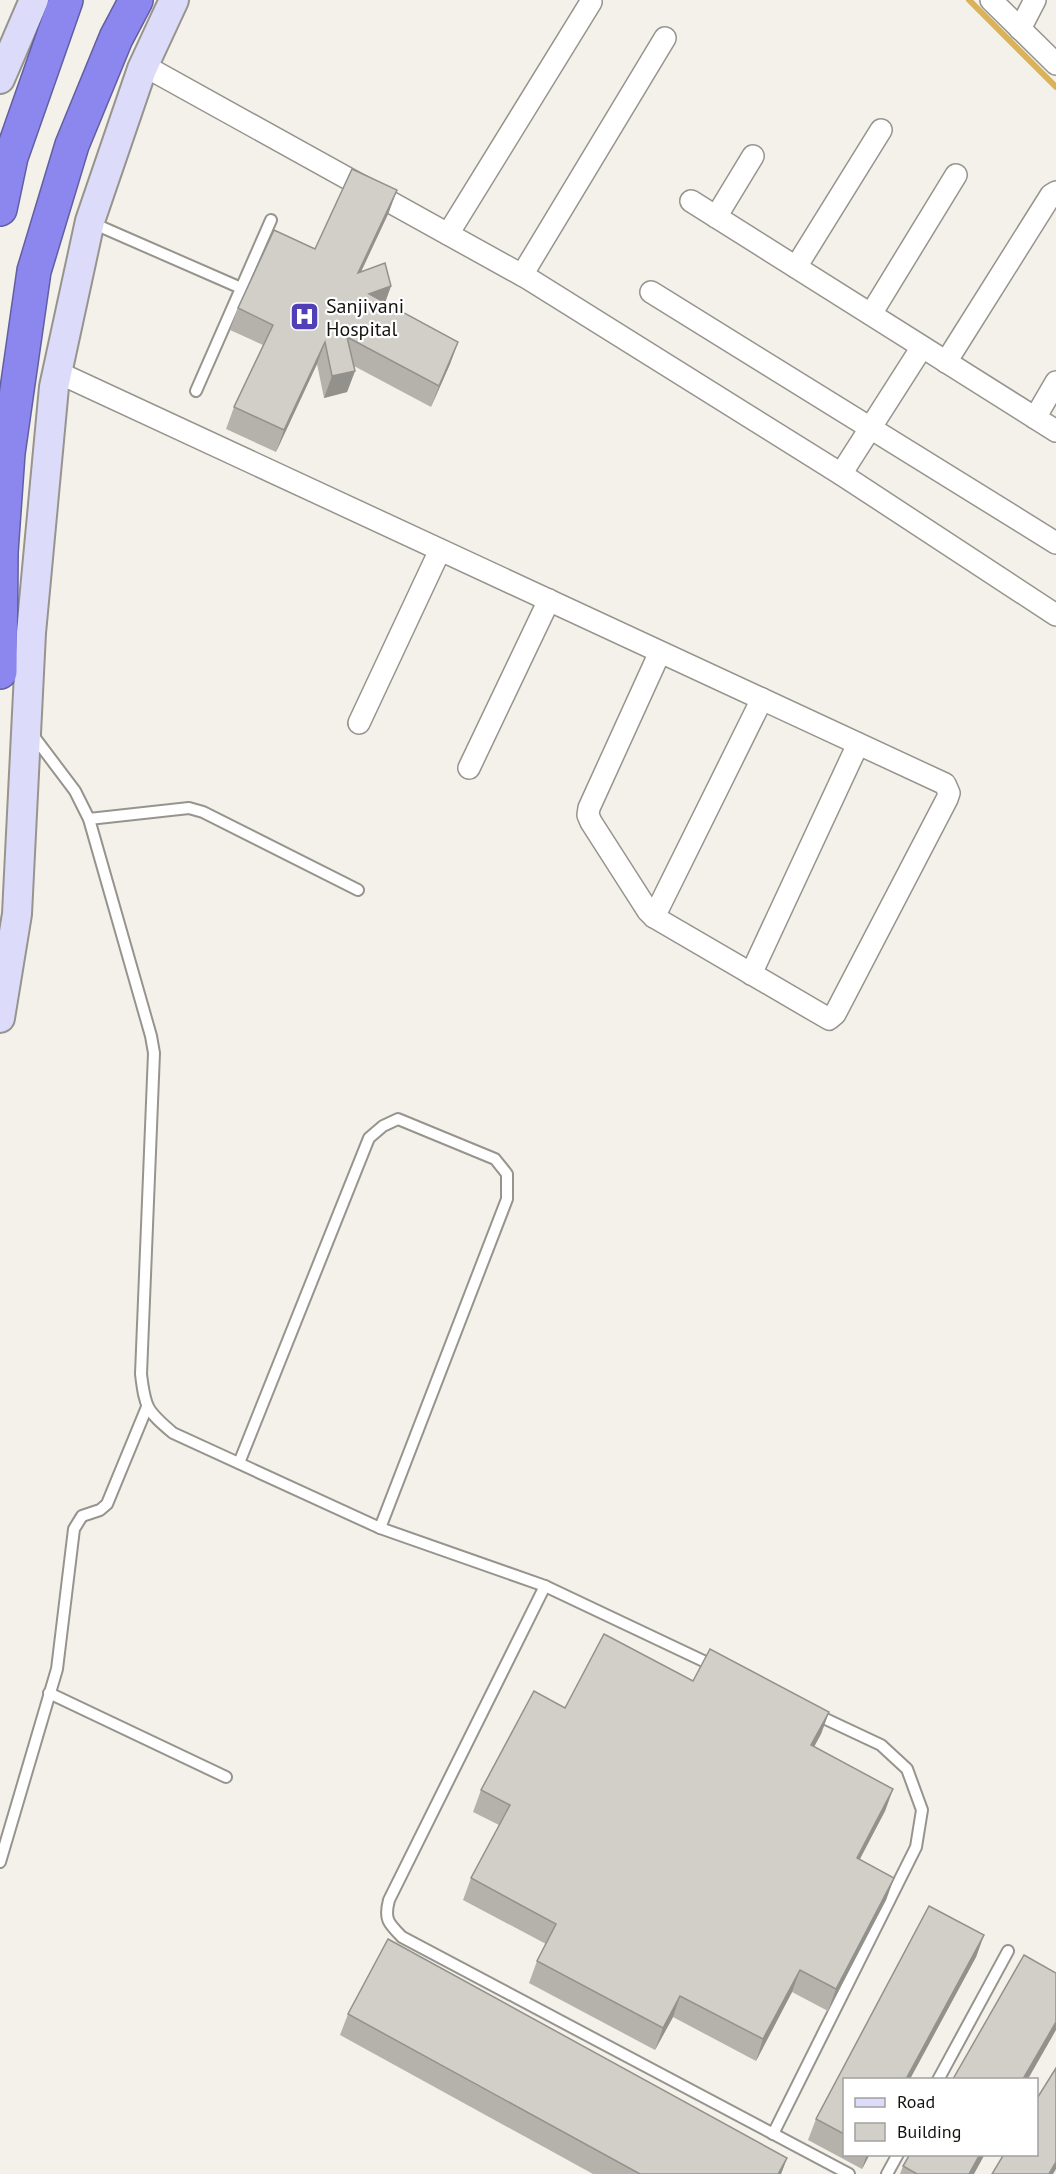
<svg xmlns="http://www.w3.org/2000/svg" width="1056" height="2174" viewBox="0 0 1056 2174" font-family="'PT Sans',sans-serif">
	<rect width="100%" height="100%" fill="#f4f1ea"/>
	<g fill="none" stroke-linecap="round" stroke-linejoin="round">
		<polyline stroke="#dab359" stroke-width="6" points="969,0 1056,87"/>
		<defs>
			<g id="lane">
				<polyline points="90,222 241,288"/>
				<polyline points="196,391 271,220"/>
				<path d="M32 734 75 791 89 819 151 1036 154 1053 141 1374C145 1408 147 1411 173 1433L380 1528 545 1586 389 1900C384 1919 388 1923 402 1937L849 2174"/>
				<polyline points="89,819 189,808 203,812 358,890"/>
				<polyline points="239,1463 369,1138 383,1126 398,1119 495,1159 507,1174 507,1199 380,1528"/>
				<polyline points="545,1586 714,1666"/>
				<polyline points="49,1693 226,1777"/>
				<polyline points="0,1862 57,1669 74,1529 82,1516 100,1510 107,1504 147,1407"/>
				<polyline points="938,2080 1008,1951"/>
				<polyline points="773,2134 916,1847 922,1810 907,1769 881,1745 815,1714"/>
				<polyline points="887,2174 898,2154"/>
			</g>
			<g id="street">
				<polyline points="991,0 1056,64"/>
				<polyline points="1020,29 1035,0"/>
				<polyline points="143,65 529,279 841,474 1056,615"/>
				<polyline points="691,201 1056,431"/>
				<polyline points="716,217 753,156"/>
				<polyline points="448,234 591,2"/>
				<polyline points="796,267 881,130"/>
				<polyline points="522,275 665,38"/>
				<polyline points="651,292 1056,543"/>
				<polyline points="871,314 956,175"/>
				<polyline points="946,362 1051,195 1056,192"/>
				<polyline points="57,372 945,784 949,793 947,799 835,1014 829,1019 654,917 648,911 591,822 588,815 589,808 660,652"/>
				<polyline points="1035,418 1056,382"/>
				<polyline points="841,474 922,347"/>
				<polyline points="359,723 440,550"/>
				<polyline points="469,768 549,600"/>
				<polyline points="654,917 762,699"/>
				<polyline points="751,974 858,744"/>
			</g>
			<g id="secondary">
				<polyline points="0,79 34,0"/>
				<polyline points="0,1018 17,914 31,633 54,387 90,221 142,69 174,0"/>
			</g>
			<g id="highway">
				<polyline points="0,209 11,157 66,0"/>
				<polyline points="0,672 1,552 8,453 34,271 72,145 116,38 136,0"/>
			</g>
		</defs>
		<use href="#lane" stroke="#97948d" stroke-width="14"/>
		<use href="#street" stroke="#97948d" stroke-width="24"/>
		<use href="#secondary" stroke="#97948d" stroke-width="32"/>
		<use href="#highway" stroke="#615ea1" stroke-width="36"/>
		<use href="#lane" stroke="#fff" stroke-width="10"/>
		<use href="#street" stroke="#fff" stroke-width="21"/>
		<use href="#secondary" stroke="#dcdbfa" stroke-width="28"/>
		<use href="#highway" stroke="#8b87ef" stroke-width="33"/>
	</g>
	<g fill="#b5b2ac">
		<polygon points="389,212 361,272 391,286 385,303 458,342 450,364 431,407 354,366 355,371 347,392 324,398 317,364 276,452 226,429 234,407 263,345 230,330 238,308 315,249"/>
		<polygon points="693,1681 829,1712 821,1734 814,1747 893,1789 885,1811 859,1860 894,1878 886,1900 828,2011 792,1992 756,2061 673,2017 655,2050 529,1983 537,1961 546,1944 463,1900 471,1878 499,1825 473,1812 481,1790 565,1708"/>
		<polygon points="929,1906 984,1935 976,1957 910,2079 844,2079 844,2154 870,2154 862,2169 808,2140 816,2119"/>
		<polygon points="348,2014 787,2158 781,2174 593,2174 340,2035"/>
		<polygon points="903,2166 974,2174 900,2174"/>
	</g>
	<g fill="#93918c">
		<polygon points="397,190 389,212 350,295 358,273"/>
		<polygon points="391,286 383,308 369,294"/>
		<polygon points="325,342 317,364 276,452 284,430"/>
		<polygon points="458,342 450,364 431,407 439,386"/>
		<polygon points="355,371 347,392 324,398 332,376"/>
		<polygon points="829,1712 821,1734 803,1767 811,1745"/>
		<polygon points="893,1789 885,1811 849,1880 857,1858"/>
		<polygon points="894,1878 886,1900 828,2011 836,1989"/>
		<polygon points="984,1935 976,1957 910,2079 906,2079"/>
		<polygon points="800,1970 792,1992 756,2061 763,2039"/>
		<polygon points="680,1996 673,2017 655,2050 663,2028"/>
		<polygon points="1056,2022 1056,2030 1028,2079 1023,2079"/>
		<polygon points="867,2154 870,2154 862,2169"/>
		<polygon points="980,2154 985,2154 974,2174 969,2174"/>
		<polygon points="787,2158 781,2174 778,2174"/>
		<polygon points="1056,2162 1056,2169 1053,2174 1049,2174"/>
	</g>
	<g fill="#d2cfc8" stroke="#93918c" stroke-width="1.5">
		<polygon points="352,169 397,190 358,273 385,263 391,286 369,294 458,342 439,386 347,337 355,371 332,376 325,342 284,430 234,407 273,325 238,308 274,230 315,249"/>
		<polygon points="604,1634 693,1681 710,1649 829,1712 811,1745 893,1789 857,1858 894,1878 836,1989 800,1970 763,2039 680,1996 663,2028 537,1961 556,1924 471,1878 510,1805 481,1790 534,1691 565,1708"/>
		<polygon points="929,1906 984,1935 906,2079 844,2079 844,2134 816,2119"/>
		<polygon points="388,1939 787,2158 778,2174 640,2174 348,2014"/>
		<polygon points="1024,1955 1056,1973 1056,2022 1023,2079 953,2079"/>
		<polygon points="1056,2068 1056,2162 1049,2174 992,2174 1004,2154 1036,2154 1036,2100"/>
		<polygon points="910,2154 980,2154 969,2174 917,2174 903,2166"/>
	</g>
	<defs>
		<symbol id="hospital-square" viewBox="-11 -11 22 22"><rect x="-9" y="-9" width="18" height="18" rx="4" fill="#503fb7" stroke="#fff"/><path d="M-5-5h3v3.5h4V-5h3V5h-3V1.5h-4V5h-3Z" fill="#fff"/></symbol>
	</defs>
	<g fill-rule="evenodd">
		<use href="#hospital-square" x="288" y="300" width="33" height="33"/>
	</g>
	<g text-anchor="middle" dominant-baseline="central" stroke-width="4.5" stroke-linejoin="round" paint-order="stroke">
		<g font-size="20" fill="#141310" stroke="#fff" text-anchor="start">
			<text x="326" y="306">Sanjivani<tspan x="326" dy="23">Hospital</tspan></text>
		</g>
	</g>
	<rect x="843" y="2078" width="195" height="78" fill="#ffffff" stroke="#a1a19f" stroke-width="1.5"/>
	<rect x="855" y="2098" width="30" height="9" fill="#dcdbfa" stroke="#a1a19f" stroke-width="1.5"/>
	<text x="897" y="2108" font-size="18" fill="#141310">Road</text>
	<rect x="855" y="2123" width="30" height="18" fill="#d2cfc8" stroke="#a1a19f" stroke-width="1.5"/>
	<text x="897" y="2138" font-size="18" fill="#141310">Building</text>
</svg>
